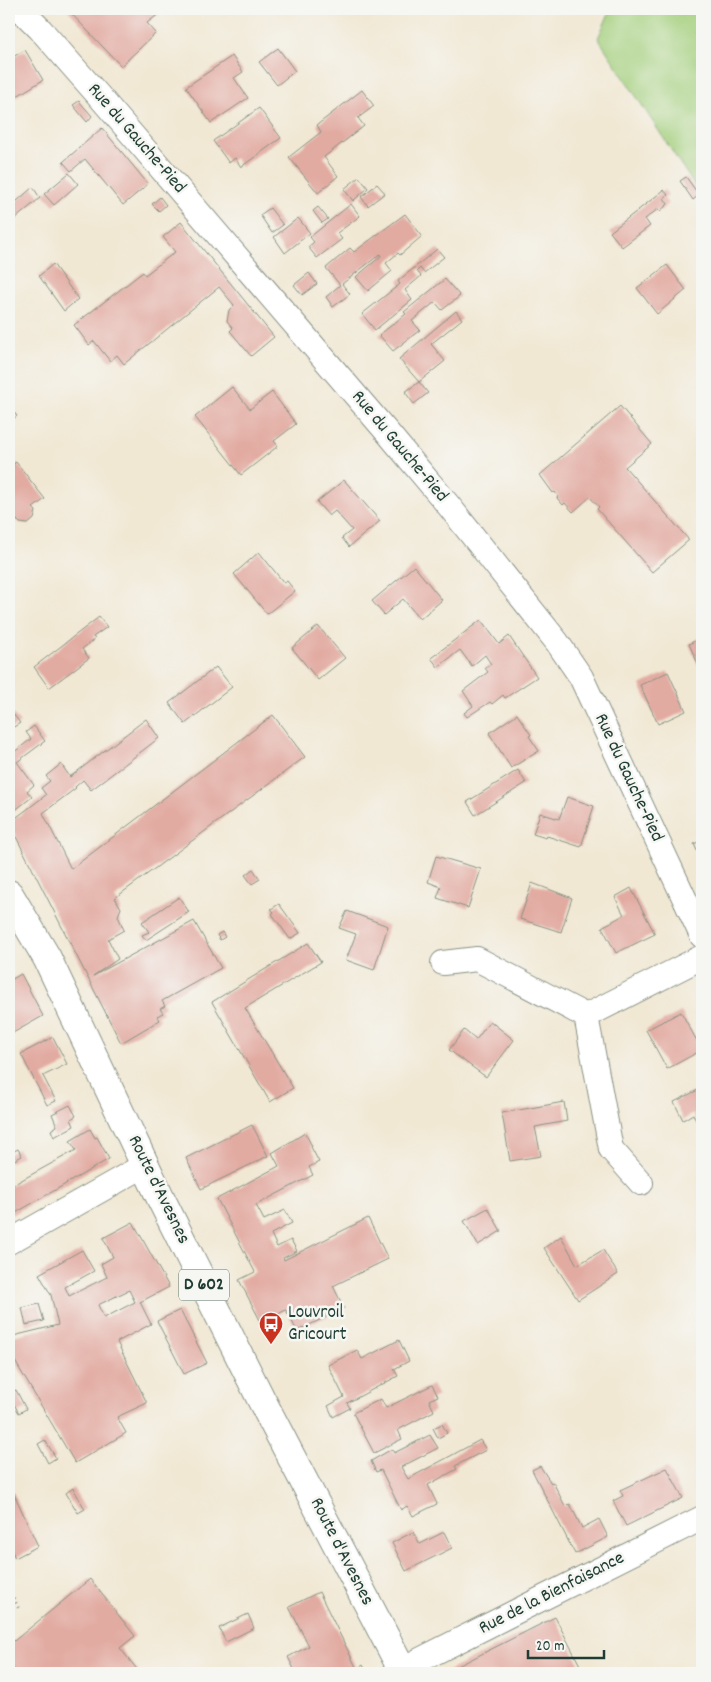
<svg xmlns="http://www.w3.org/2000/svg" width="711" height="1682" viewBox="0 0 711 1682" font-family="Dekko,sans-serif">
	<rect width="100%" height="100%" fill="#f6f6f2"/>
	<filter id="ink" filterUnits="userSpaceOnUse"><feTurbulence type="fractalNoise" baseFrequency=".02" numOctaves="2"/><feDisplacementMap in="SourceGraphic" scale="10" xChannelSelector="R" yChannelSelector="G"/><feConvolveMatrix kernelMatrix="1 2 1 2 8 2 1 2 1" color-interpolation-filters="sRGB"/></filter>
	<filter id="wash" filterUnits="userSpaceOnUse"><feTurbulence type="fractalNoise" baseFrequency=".0096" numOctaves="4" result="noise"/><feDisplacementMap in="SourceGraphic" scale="20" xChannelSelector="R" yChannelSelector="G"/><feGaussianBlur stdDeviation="1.12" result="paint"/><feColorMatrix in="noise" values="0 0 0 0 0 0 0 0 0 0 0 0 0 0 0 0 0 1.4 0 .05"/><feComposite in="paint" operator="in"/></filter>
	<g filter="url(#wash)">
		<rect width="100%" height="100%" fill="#f1e8d4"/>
		<polygon fill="#a3cf7c" stroke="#618658" points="611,9 702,9 702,197 598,38"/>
		<g id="blocks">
			<g fill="#e2aba2" fill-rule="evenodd">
				<polygon points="67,9 157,9 160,13 147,23 156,33 121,66"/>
				<polygon points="278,48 295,71 277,85 259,62"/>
				<polygon points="25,50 43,80 9,101 9,59"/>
				<polygon points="232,56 243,72 234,78 248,98 211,123 186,87"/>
				<polygon points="362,90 374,106 358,118 364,126 324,157 338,176 318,193 289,157 321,132 317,125"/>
				<polygon points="79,101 92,116 87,122 73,105"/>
				<polygon points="259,108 281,138 241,167 235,158 229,163 213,141"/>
				<polygon points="102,128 148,184 123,205 85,159 71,171 63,162"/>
				<polygon points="69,173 78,184 54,205 44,194"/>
				<polygon points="359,177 368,188 353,201 344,189"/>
				<polygon points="686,177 699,195 693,200 680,181"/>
				<polygon points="377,184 385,193 368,206 361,197"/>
				<polygon points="33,187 40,198 9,224 9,208"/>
				<polygon points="664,190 668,195 664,198 668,204 660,211 658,209 645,219 650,226 622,247 610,232"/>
				<polygon points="160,197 166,205 159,211 152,204"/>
				<polygon points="351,204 360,216 337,233 342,239 317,258 308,247 314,242 310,237"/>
				<polygon points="318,207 328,219 322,223 313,211"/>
				<polygon points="270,208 283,225 272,233 260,215"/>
				<polygon points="405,214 422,236 400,255 398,253 386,263 392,271 368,291 356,277 381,256 380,254 342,284 350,294 333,307 326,297 340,285 326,268 350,248 354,252"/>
				<polygon points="298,218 310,233 285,253 274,237"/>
				<polygon points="181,222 274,337 251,356 230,331 233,328 227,321 229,310 234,305 219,287 124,364 117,355 110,361 94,341 89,345 74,325 143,272 145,275 175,252 163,237"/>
				<polygon points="437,249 444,257 424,273 420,268 417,271 421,276 405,290 412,300 375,330 362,314 400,284 398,281"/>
				<polygon points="53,264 78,299 64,311 39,276"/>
				<polygon points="667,265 686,290 657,314 637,288"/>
				<polygon points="309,273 317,284 302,295 294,285"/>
				<polygon points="445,279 460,296 442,310 435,302 412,321 420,330 393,351 379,335 406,314 404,312"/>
				<polygon points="456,311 462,319 431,344 445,361 419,382 428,393 414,404 405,392 419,382 399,359"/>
				<polygon points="232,387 250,409 272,392 296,424 274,441 278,446 241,475 195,417"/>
				<polygon points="620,406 652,444 625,467 689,540 652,572 597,509 599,507 590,497 573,512 565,503 563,505 557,498 558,496 555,492 553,493 540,475"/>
				<polygon points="10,408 17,416 9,422 9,409"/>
				<polygon points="16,462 45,499 33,508 36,511 34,519 28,524 20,523 17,520 9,527 9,468"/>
				<polygon points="344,480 380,521 349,547 342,538 352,530 335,511 329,516 317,502"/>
				<polygon points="259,552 284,583 287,581 295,591 267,614 234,574"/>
				<polygon points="414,566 442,600 420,619 403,599 384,615 372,601"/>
				<polygon points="99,617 107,627 93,637 95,639 82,649 89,658 49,688 34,667"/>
				<polygon points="481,620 499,644 509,636 537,677 505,698 503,695 492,704 490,702 467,717 464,713 473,706 463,691 488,672 485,668 491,664 485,655 472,666 460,650 438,667 431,658"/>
				<polygon points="318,626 345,658 318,680 292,648"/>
				<polygon points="702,637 702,673 689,644"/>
				<polygon points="216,667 232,687 185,724 169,703"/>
				<polygon points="668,672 686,711 658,724 640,685"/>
				<polygon points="13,714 20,723 9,730 9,717"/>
				<polygon points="517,714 531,735 529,736 539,751 511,768 489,733"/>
				<polygon points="273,715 305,757 115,898 121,908 118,916 124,930 108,939 118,959 93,976 194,921 221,968 162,1001 165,1006 160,1009 163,1013 157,1016 160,1020 121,1043 9,823 46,795 41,788 50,781 46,776 61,764 70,777 146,719 159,738 91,790 83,780 75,787 76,788 43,813 71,869"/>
				<polygon points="34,726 45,741 17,762 34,785 27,791 32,797 9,815 9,756 31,739 26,732"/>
				<polygon points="518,770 526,783 475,815 467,802"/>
				<polygon points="567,797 594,806 581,847 547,836 546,838 533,834 540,813 559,819"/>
				<polygon points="702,840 702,862 694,844"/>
				<polygon points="436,856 481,869 468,908 437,898 441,887 428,882"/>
				<polygon points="253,869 260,879 252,884 245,875"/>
				<polygon points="532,883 572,898 561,932 520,919"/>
				<polygon points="631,888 655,934 616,953 602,927 624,915 615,897"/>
				<polygon points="179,897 189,912 146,940 142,935 149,932 142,922"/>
				<polygon points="279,904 300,933 290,939 272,914 274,912 271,909"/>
				<polygon points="347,911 388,926 374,970 346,960 356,934 339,928"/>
				<polygon points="222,932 225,937 220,940 217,935"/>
				<polygon points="308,943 321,962 245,1008 293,1088 270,1102 212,1002"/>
				<polygon points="21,974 43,1016 11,1034 9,1031 9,981"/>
				<polygon points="681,1012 702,1050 667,1069 646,1030"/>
				<polygon points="490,1021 514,1040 486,1077 449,1050 464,1030 476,1040"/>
				<polygon points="53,1037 67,1064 43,1076 56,1101 47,1105 21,1054"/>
				<polygon points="702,1088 702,1133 693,1114 683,1120 674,1102"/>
				<polygon points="564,1102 567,1121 535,1127 541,1156 510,1161 502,1113"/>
				<polygon points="70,1105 76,1116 71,1119 74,1126 54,1137 51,1130 57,1126 52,1114"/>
				<polygon points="252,1125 268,1156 201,1189 186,1158"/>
				<polygon points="90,1129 95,1138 97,1137 109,1159 12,1215 9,1208 9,1187 76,1150 70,1141"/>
				<polygon points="305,1133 312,1146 311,1147 319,1162 309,1167 313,1175 256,1205 264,1220 285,1210 292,1223 271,1234 277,1247 291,1240 297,1251 283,1258 284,1260 368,1218 388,1259 333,1286 344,1308 297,1331 286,1310 261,1322 239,1280 255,1272 217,1199 279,1166 272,1153"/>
				<polygon points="18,1149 22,1156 9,1163 9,1154"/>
				<polygon points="488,1208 501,1231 478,1245 464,1221"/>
				<path d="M133 1222 169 1287 140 1302 151 1324 117 1342 147 1403 117 1417 126 1433 75 1463 9 1351V1337L58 1325 51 1295 39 1274 82 1250 94 1271 65 1287 69 1296 107 1277 101 1264 113 1257 103 1238ZM129 1290 135 1302 104 1318 98 1305Z"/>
				<polygon points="561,1236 577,1265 603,1250 618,1274 578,1300 544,1248"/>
				<polygon points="39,1304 44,1321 26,1325 22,1308"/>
				<polygon points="180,1310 207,1363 184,1374 157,1321"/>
				<polygon points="399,1340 409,1361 394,1369 398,1376 347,1403 350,1408 333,1417 328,1406 344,1397 328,1365 357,1350 362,1359"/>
				<polygon points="432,1385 438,1396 429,1400 434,1411 398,1430 402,1439 374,1453 353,1413 381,1399 386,1408"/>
				<polygon points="16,1390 26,1409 19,1413 9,1395 9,1393"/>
				<polygon points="442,1424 447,1433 438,1438 433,1428"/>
				<polygon points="430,1435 438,1448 401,1467 408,1479 480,1440 486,1450 455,1466 457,1469 428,1485 437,1504 413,1516 407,1506 401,1510 381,1470 376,1472 371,1461 392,1449 394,1453"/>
				<polygon points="45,1440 56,1458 48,1463 38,1444"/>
				<polygon points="540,1466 551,1483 553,1482 565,1506 570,1504 582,1528 599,1519 608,1537 575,1554 532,1470"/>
				<polygon points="667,1468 683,1498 626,1526 613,1501 623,1496 620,1490"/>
				<polygon points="9,1483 38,1546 15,1558 9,1544"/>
				<polygon points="73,1488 85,1509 78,1513 66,1493"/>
				<polygon points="413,1532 420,1544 444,1532 452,1548 406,1571 392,1543"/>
				<polygon points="90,1579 135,1636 120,1648 140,1673 17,1673 9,1663 9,1645"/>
				<polygon points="319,1592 357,1669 363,1665 367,1673 296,1673 288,1657 309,1646 289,1607"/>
				<polygon points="248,1614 254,1628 226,1642 219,1628"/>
				<polygon points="555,1617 584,1673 444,1673"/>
			</g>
		</g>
	</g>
	<g filter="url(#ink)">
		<use href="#blocks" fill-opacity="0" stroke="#889284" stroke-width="1"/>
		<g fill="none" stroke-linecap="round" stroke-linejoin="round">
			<defs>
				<g id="street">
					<polyline points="20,9 40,29 99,96 387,432 449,506 557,642 581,677 702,936"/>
					<polyline points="443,963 477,959 586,1016 611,1149 641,1183"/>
					<polyline points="586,1016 702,957"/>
					<polyline points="9,1242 145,1165"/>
					<polyline points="402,1669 702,1518"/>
				</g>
				<polyline id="primary" points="9,894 47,958 162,1201 260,1397 404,1673"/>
			</defs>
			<use href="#street" stroke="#889284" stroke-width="26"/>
			<use href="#primary" stroke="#889284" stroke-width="30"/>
			<polyline stroke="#889284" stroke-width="3" stroke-dasharray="1 4" stroke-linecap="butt" points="9,1589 20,1611"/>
			<use href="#street" stroke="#fff" stroke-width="24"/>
			<use href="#primary" stroke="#fff" stroke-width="28"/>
		</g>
	</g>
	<defs>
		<symbol id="bus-pin" viewBox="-11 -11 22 30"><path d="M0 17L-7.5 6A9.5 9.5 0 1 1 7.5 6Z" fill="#c8321e" stroke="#f6f6f2"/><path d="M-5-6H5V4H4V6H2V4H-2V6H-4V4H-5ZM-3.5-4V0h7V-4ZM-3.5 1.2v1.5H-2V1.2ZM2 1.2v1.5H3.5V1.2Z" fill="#fff"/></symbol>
	</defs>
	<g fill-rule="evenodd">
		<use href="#bus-pin" x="257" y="1310" width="28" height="38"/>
	</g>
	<g text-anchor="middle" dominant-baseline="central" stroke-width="5" stroke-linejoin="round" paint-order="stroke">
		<rect fill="#f6f6f2" stroke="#60746d" stroke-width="1" x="179" y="1269.5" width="50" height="31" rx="4"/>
		<g font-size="18" font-weight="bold" fill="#1f3d34">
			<text x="204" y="1285">D 602</text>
		</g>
		<g font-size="19" fill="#1f3d34" stroke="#f6f6f2">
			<text transform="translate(136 139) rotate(49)">Rue du Gauche-Pied</text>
			<text transform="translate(399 447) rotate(50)">Rue du Gauche-Pied</text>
			<text transform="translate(628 778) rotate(65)">Rue du Gauche-Pied</text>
			<text transform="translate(158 1190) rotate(64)">Route d'Avesnes</text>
			<text transform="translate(341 1552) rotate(63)">Route d'Avesnes</text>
			<text transform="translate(552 1594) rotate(-27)">Rue de la Bienfaisance</text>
		</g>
		<g font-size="19" fill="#1f3d34" stroke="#f6f6f2" text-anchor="start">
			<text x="288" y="1313">Louvroil<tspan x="288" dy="22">Gricourt</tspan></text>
		</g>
	</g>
	<rect width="711" height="1682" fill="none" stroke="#f6f6f2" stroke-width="30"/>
	<path d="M528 1650v8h76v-8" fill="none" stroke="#1f3d34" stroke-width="2.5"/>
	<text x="536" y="1650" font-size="15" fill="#1f3d34" stroke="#f6f6f2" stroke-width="4" paint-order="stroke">20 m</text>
</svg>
